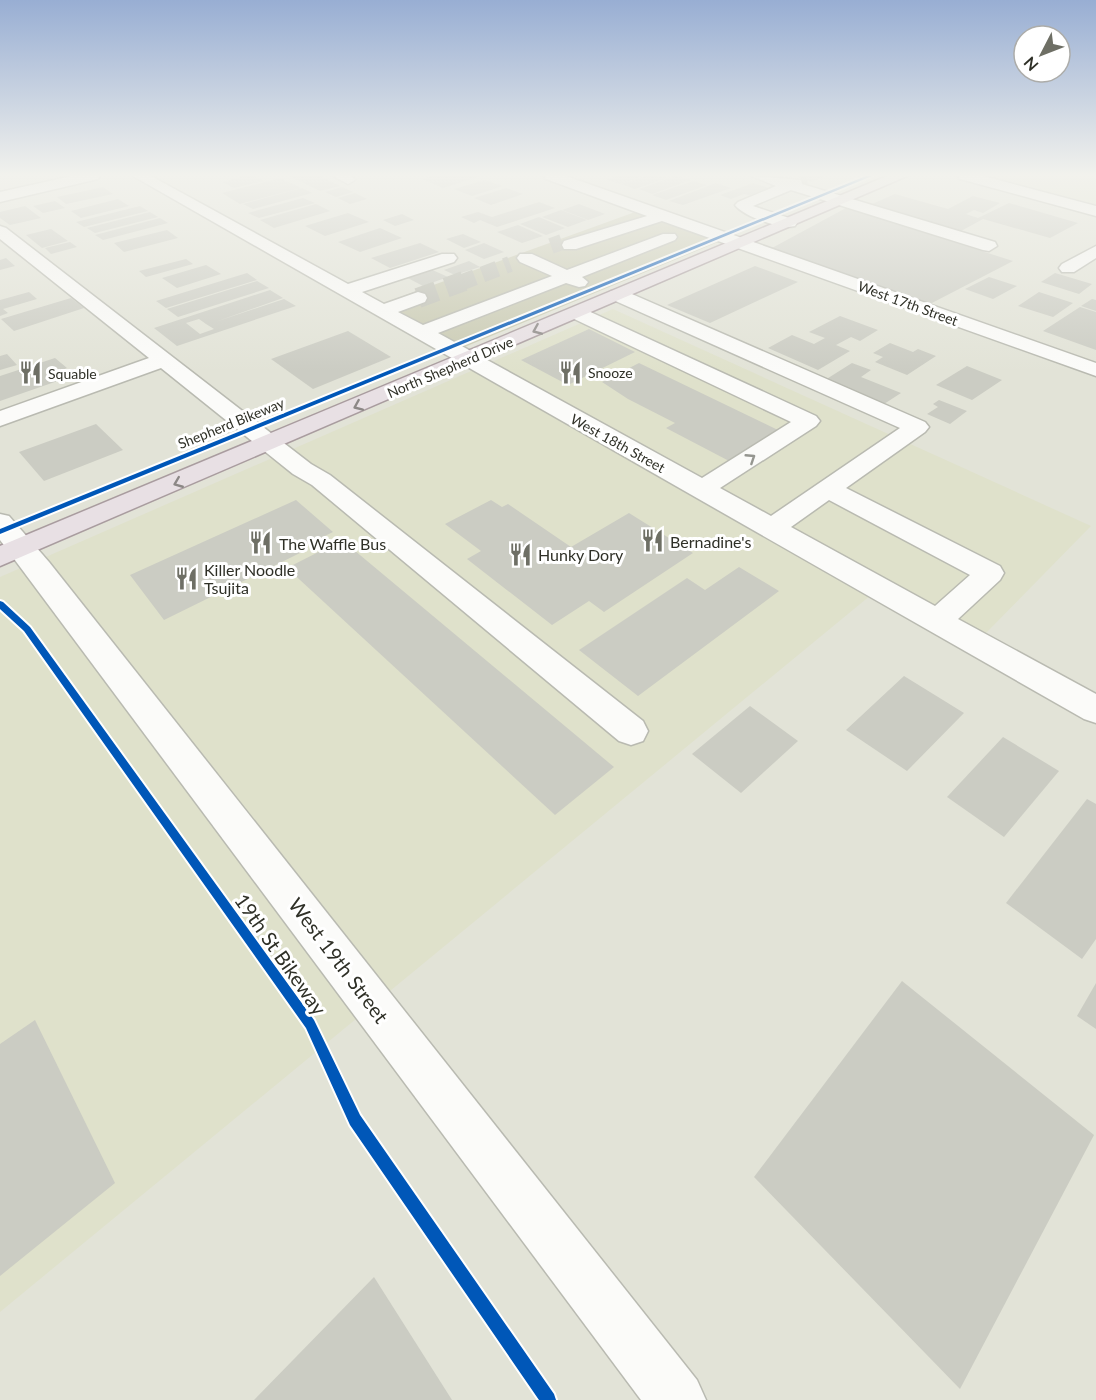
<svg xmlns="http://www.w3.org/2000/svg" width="1096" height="1400" viewBox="0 0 1096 1400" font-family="Lato,sans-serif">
	<rect width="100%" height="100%" fill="#e2e3d7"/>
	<g fill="#dfe1cb">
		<polygon points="987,176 1096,176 1096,205"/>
		<polygon points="613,309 1091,526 985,634 888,581 0,1312 0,577"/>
	</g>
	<polygon fill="#c9cab2" points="635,212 718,242 462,348 381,304"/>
	<g fill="#cbccc3" fill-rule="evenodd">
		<polygon points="244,176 255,176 264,181 234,188 222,182"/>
		<polygon points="289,176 320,176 340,186 320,191"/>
		<polygon points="432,176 478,176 478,177 443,188 422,179"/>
		<polygon points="616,176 641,176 641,177 620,184 607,180"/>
		<polygon points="646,176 670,177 635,189 621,184"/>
		<polygon points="675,176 691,180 652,194 639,189"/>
		<polygon points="796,176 824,176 824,177 811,182"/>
		<polygon points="281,178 290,183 259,192 291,183 301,188 240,204 222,193"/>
		<polygon points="485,180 503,186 472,196 454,189"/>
		<polygon points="693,181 707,185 666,200 652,195"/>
		<polygon points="716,183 731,188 683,205 669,201"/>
		<polygon points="753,183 769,188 750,195 744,194 731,199 720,195"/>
		<polygon points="103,187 113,194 66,204 57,197"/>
		<polygon points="342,187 353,192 336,197 325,192"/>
		<polygon points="302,188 312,193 253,209 243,204"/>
		<polygon points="506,188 523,194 491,205 474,198"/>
		<polygon points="355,193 367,199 350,204 338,198"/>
		<polygon points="895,194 948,209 973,196 1000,203 983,213 974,210 966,214 978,218 1009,203 1078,223 1050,238 983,219 961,231 872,204"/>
		<polygon points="303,198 315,203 259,218 248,213"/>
		<polygon points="118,199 129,206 81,218 71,211"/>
		<polygon points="55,201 65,208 43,213 33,206"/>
		<polygon points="539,202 555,208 497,227 480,220 474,223 461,217 478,212 492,217"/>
		<polygon points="316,204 330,211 274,228 260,220"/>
		<polygon points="579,204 605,214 588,220 562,210"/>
		<polygon points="25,206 41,218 10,225 0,218 0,212"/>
		<polygon points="140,206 148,211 84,227 76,222"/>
		<polygon points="846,208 1013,261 928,305 772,248"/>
		<polygon points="561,210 587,220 568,227 542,217"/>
		<polygon points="150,212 158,217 95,233 87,228"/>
		<polygon points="348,213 369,222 325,236 305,226"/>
		<polygon points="402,214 414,220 395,226 383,220"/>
		<polygon points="539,217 565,228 546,235 520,224"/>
		<polygon points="160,218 168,223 103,240 95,235"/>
		<polygon points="518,225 543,236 522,243 497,232"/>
		<polygon points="380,228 402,238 360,252 338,242"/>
		<polygon points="51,229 68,241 42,248 26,235"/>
		<polygon points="167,230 178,238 124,252 114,243"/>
		<polygon points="463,234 481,242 464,248 446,239"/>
		<polygon points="70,242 77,247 51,254 45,248"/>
		<polygon points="420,243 439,252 390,268 371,258"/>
		<polygon points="484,243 504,252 484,259 465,250"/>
		<polygon points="6,258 15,266 0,270 0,260"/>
		<polygon points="186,259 193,264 146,277 139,271"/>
		<polygon points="469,261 480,267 455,275 444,270"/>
		<polygon points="206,265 221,274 177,288 162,278"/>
		<polygon points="755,266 798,282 710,323 667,305"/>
		<polygon points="428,268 448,277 423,286 404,276"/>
		<polygon points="247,273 257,280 166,308 156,301"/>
		<polygon points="1055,273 1092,284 1079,294 1041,282"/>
		<polygon points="989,277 1017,286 993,299 965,289"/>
		<polygon points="257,281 269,288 178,317 167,309"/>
		<path d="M270 290 283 298 215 322 284 299 296 306 177 346 154 328ZM199 319 206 324 214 329 200 334 186 323Z"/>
		<polygon points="29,292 37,299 3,309 8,313 0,316 0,300"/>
		<polygon points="1039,292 1073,303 1053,317 1018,306"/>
		<polygon points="71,298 84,308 14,331 1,319"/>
		<polygon points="1092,299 1096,300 1096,311 1081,306"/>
		<polygon points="1080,307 1096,312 1096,350 1043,331"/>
		<polygon points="840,316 878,330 860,341 851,337 836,345 850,351 818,370 768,348 792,335 814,344 825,338 809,332"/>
		<polygon points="589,329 635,352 568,385 521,360"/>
		<polygon points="348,331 391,357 313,389 271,359"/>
		<polygon points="890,343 913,352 918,349 936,356 907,375 875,362 883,357 873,353"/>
		<polygon points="7,354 17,365 0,370 0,356"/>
		<polygon points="55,358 67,368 60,371 72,376 0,401 0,376"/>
		<polygon points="639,363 780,431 731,462 666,428 675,423 628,399 602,382"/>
		<polygon points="852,363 871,370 861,377 901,393 884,404 825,380"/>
		<polygon points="967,366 1002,380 972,400 936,385"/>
		<polygon points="939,400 967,411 950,424 927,414 938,407 933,404"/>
		<polygon points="96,424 123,450 44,481 19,452"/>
		<polygon points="296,500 333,532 298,549 302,552 164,620 130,575"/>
		<polygon points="491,500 502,507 508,504 571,547 629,513 693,553 604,612 589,601 552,625 467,559 481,551 445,524"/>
		<polygon points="342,540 614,767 555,815 287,568"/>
		<polygon points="739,567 779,591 638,696 579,650 687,578 705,590"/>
		<polygon points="904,676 964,713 907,771 846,730"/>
		<polygon points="750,706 798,741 741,793 692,754"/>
		<polygon points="1003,737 1059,771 1004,837 947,797"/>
		<polygon points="1087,799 1096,804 1096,939 1082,959 1006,903"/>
		<polygon points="902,981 1094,1135 960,1389 754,1177"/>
		<polygon points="1096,983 1096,1029 1077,1016"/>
		<polygon points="35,1020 115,1183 0,1276 0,1044"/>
		<polygon points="374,1277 452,1400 254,1400"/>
	</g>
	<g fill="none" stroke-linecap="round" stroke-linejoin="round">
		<g stroke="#bebfb4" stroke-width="16" stroke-dasharray="16 8" stroke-linecap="butt">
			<polyline points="800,178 805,176"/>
			<polyline points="551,246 562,242"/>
			<polyline points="460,283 510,264"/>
		</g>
		<polyline stroke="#bebfb4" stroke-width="20" stroke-dasharray="20 10" stroke-linecap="butt" points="418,298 464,281"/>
		<defs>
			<g id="minor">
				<polygon points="72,176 100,176 98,179 0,202 0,192"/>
				<path d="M133 176H151L348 284 442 254H454L457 258 454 262 362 292 384 304 418 292 425 294 427 298 425 302 398 312 423 325 552 276 520 262 517 258 520 254H532L567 270 663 234H675L677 237 675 240 582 277 588 282 585 286 579 287 566 283 438 333 702 478 791 422 570 317 567 313 570 309H584L816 416 820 421 816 426 720 488 771 516 900 428 611 299 609 295 611 291H625L925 422 929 427 925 432 846 488 1000 566 1004 573 1000 580 958 619 1096 694V723L1084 719ZM829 500 970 575 935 606 791 527Z"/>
				<polygon points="333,176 352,176 355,180 348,184"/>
				<polygon points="544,176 566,176 1096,363 1096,376 662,221 576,249 564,249 562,245 564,241 647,216 546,179"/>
				<path d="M752 176 801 180 802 184 995 242 997 246 989 251 983 250 791 190 753 206 795 220 797 223 795 226C781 230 743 216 735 205L738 202 776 186Z"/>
				<polygon points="958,176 983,176 1096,206 1096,216 960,179"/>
				<polygon points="0,226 6,228 311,464 330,475 643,721 648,731 643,741 631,745 619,741 312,485 293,474 161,368 0,426 0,411 149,358 0,239"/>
				<polygon points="1096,246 1096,258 1074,272 1062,272 1059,268 1062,264"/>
				<polygon points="0,514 9,516 49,562 697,1380 706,1400 641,1400 0,540"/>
			</g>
			<polygon id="major" points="887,176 907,176 0,566 0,546"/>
		</defs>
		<use href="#minor" stroke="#b9bab1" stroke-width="3"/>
		<use href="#major" stroke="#a99c9f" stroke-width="3"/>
		<use href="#minor" fill="#fbfbf9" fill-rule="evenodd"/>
		<use href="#major" fill="#e8e0e4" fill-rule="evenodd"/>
		<defs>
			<g id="cycleway">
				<polygon points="866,176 872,176 0,534 0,529"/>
				<polygon points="0,601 3,602 30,627 314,1020 360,1115 554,1394 556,1400 539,1400 350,1125 306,1028 24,631 0,609"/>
			</g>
		</defs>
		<use href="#cycleway" stroke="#fff" stroke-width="4"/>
		<use href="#cycleway" fill="#0057b8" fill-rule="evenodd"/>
	</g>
	<defs><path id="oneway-chevron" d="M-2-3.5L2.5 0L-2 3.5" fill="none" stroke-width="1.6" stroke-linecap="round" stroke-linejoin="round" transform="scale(1.5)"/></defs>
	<g stroke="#8c8886">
		<use href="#oneway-chevron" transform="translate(537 330) rotate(157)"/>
		<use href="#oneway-chevron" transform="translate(358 406) rotate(157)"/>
		<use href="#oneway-chevron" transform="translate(178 483) rotate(158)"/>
	</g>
	<use stroke="#959690" href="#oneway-chevron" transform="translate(751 458) rotate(-33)"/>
	<linearGradient id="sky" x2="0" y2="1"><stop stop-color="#98aed3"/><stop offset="0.47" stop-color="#f2f2ed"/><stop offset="1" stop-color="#f2f2ed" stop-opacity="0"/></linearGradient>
	<rect width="1096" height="372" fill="url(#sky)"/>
	<defs>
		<symbol id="restaurant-bare" viewBox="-9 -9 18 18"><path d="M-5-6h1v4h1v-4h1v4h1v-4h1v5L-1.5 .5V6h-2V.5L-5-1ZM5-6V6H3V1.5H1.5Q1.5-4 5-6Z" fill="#6e6f65" stroke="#fff" stroke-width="2.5" paint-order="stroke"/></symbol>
	</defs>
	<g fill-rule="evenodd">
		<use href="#restaurant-bare" x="554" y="356" width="33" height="33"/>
		<use href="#restaurant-bare" x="14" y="356" width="33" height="33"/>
		<use href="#restaurant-bare" x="636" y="524" width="33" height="33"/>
		<use href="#restaurant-bare" x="244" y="526" width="33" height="33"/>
		<use href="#restaurant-bare" x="504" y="538" width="33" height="33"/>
		<use href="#restaurant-bare" x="170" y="562" width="33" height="33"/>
	</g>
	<g text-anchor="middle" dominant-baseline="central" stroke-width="6" stroke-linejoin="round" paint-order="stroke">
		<g font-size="14" fill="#2f3027" stroke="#fff">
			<text transform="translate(908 303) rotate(20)">West 17th Street</text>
			<text transform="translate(450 367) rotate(-23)">North Shepherd Drive</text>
			<text transform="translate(231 423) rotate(-22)">Shepherd Bikeway</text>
			<text transform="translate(618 443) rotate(29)">West 18th Street</text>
		</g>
		<g font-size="14" fill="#2f3027" stroke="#fff" text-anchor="start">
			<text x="588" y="372">Snooze</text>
			<text x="48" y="373">Squable</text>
		</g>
		<g font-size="16" fill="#2f3027" stroke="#fff" text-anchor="start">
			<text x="670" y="541">Bernadine's</text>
			<text x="279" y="543">The Waffle Bus</text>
			<text x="538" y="554">Hunky Dory</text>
			<text x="204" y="569">Killer Noodle<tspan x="204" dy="18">Tsujita</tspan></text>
		</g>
		<g font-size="20" fill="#2f3027" stroke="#fff">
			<text transform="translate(281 954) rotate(55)">19th St Bikeway</text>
			<text transform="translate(339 960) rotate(53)">West 19th Street</text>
		</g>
	</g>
	<g transform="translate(1042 54) rotate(228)"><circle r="28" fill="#ffffff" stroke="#acaca9" stroke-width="1.5"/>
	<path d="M0-4.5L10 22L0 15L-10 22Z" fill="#6e6f65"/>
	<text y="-9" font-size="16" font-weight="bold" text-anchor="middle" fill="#2f3027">N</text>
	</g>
</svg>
